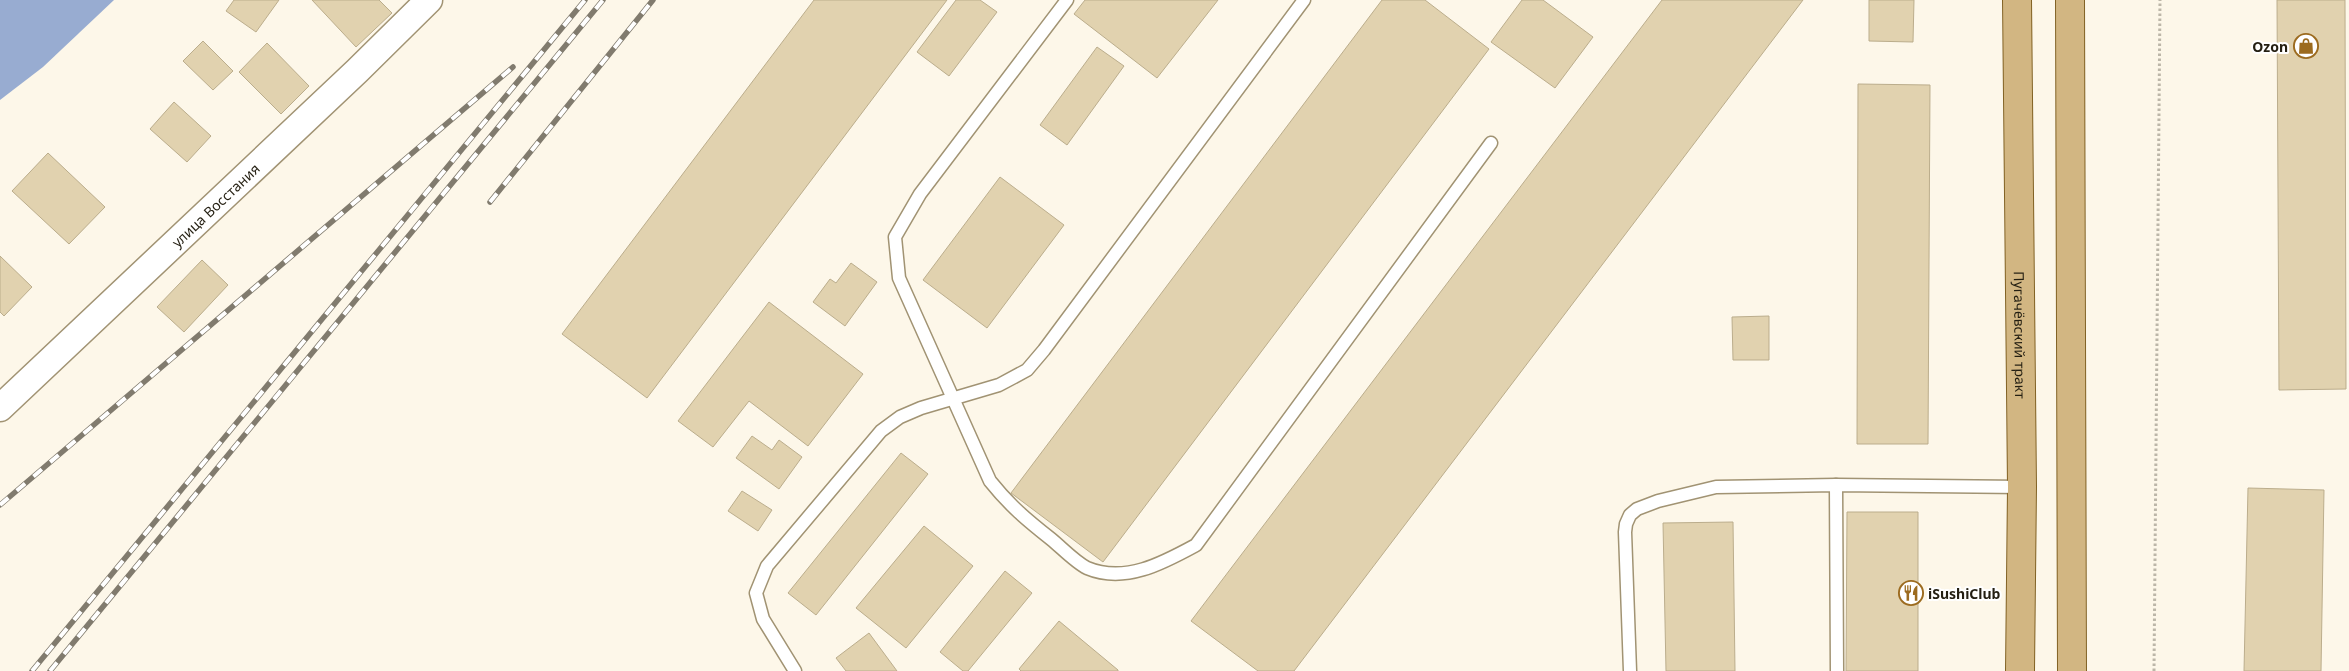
<svg xmlns="http://www.w3.org/2000/svg" width="2349" height="671" viewBox="0 0 2349 671" font-family="'Noto Sans',sans-serif">
	<rect width="100%" height="100%" fill="#fdf7e9"/>
	<polygon fill="#98acd1" points="0,0 114,0 43,67 0,100"/>
	<g fill="#e1d2af" stroke="#bbad8c">
		<polygon points="234,0 279,0 256,32 226,11"/>
		<polygon points="312,0 379,0 392,13 356,47"/>
		<polygon points="814,0 947,0 647,398 562,334"/>
		<polygon points="956,0 980,0 997,12 949,76 917,52"/>
		<polygon points="1085,0 1218,0 1157,78 1074,14"/>
		<polygon points="1382,0 1425,0 1489,49 1103,562 1011,493"/>
		<polygon points="1522,0 1543,0 1593,37 1555,88 1491,42"/>
		<polygon points="1662,0 1803,0 1294,671 1258,671 1191,621"/>
		<polygon points="1869,0 1914,0 1913,42 1869,41"/>
		<polygon points="2277,0 2345,0 2346,389 2279,390"/>
		<polygon points="203,41 233,71 213,90 183,61"/>
		<polygon points="267,43 309,86 281,114 239,72"/>
		<polygon points="1097,47 1124,66 1067,145 1040,125"/>
		<polygon points="1858,84 1930,85 1928,444 1857,444"/>
		<polygon points="174,102 211,136 187,162 150,129"/>
		<polygon points="48,153 105,207 69,244 12,191"/>
		<polygon points="1000,177 1064,225 987,328 923,280"/>
		<polygon points="0,256 32,287 4,316 0,312"/>
		<polygon points="202,260 228,285 184,332 157,307"/>
		<polygon points="851,263 877,282 845,326 813,302 830,279 836,283"/>
		<polygon points="769,302 863,374 808,446 749,401 713,447 678,421"/>
		<polygon points="1769,316 1769,360 1733,360 1732,317"/>
		<polygon points="752,436 772,450 779,440 802,457 779,489 736,458"/>
		<polygon points="901,453 928,474 816,615 788,593"/>
		<polygon points="2248,488 2324,490 2321,671 2244,671"/>
		<polygon points="742,491 772,510 758,531 728,511"/>
		<polygon points="1847,512 1918,512 1918,671 1846,671"/>
		<polygon points="1733,522 1735,671 1666,671 1663,523"/>
		<polygon points="924,526 973,566 906,648 856,608"/>
		<polygon points="1005,571 1032,593 968,671 963,671 940,652"/>
		<polygon points="1059,621 1118,670 1118,671 1021,671 1019,669"/>
		<polygon points="869,633 897,671 846,671 836,658"/>
	</g>
	<g fill="none" stroke-linecap="round" stroke-linejoin="round">
		<defs>
			<g id="lane">
				<path d="M1067 0 920 194 895 237 899 278 990 481C1010 506 1027 520 1051 539 1062 548 1075 562 1087 568 1125 584 1163 563 1196 545L1491 143"/>
				<polyline points="1836,485 1837,671"/>
				<polyline points="795,671 763,619 756,593 767,566 881,431 900,417 921,408 999,385 1027,370 1044,350 1304,0"/>
				<polyline points="1630,671 1625,532 1626,524 1630,515 1637,509 1658,501 1716,487 1836,485 2022,487"/>
			</g>
			<g id="street">
				<path id="s1" d="M0 408 357 71 429 0"/>
			</g>
			<g id="primary">
				<path id="s2" d="M2017 0 2022 487 2020 671"/>
				<polyline points="2070,0 2072,671"/>
			</g>
		</defs>
		<use href="#lane" stroke="#a19373" stroke-width="15"/>
		<use href="#street" stroke="#a19373" stroke-width="29"/>
		<use href="#primary" stroke="#826224" stroke-width="30"/>
		<polyline stroke="#bcb6a8" stroke-width="3" stroke-dasharray="2.5 2.5" stroke-linecap="butt" points="2154,671 2160,0"/>
		<use href="#lane" stroke="#fff" stroke-width="12"/>
		<use href="#street" stroke="#fff" stroke-width="26"/>
		<use href="#primary" stroke="#d2b682" stroke-width="28"/>
		<defs>
			<g id="rail">
				<polyline points="490,202 653,0"/>
				<polyline points="0,505 513,67"/>
				<polyline points="32,671 585,0"/>
				<polyline points="50,671 603,0"/>
			</g>
		</defs>
		<use href="#rail" stroke="#817b6e" stroke-width="5.5"/>
		<use href="#rail" stroke="#fff" stroke-width="4" stroke-dasharray="11" stroke-linecap="butt"/>
	</g>
	<defs>
		<symbol id="shop-ring" viewBox="-11 -11 22 22"><circle r="9.5" fill="#fff" stroke="#9c6b1f" stroke-width="1.5"/><path d="M-5-2.5h2.3a2.7 3.5 0 0 1 5.4 0H5L5.5 6h-11ZM-1.5-2.5h3a1.5 2.3 0 0 0-3 0Z" fill="#9c6b1f"/></symbol>
		<symbol id="restaurant-ring" viewBox="-11 -11 22 22"><circle r="9.5" fill="#fff" stroke="#9c6b1f" stroke-width="1.5"/><path d="M-5-6h1v4h1v-4h1v4h1v-4h1v5L-1.5 .5V6h-2V.5L-5-1ZM5-6V6H3V1.5H1.5Q1.5-4 5-6Z" fill="#9c6b1f"/></symbol>
	</defs>
	<g fill-rule="evenodd">
		<use href="#shop-ring" x="2292" y="32" width="28" height="28"/>
		<use href="#restaurant-ring" x="1897" y="579" width="28" height="28"/>
	</g>
	<g text-anchor="middle" dominant-baseline="central" stroke-width="4" stroke-linejoin="round" paint-order="stroke">
		<g font-size="14" font-weight="bold" fill="#241f12" stroke="#fff" text-anchor="end">
			<text x="2288" y="46">Ozon</text>
			<text x="1928" y="593" text-anchor="start">iSushiClub</text>
		</g>
		<g font-size="14" fill="#241f12" stroke="#fff">
			<text stroke="none"><textPath href="#s1" startOffset="296">улица Восстания</textPath></text>
			<text stroke="none"><textPath href="#s2" startOffset="335">Пугачёвский тракт</textPath></text>
		</g>
	</g>
</svg>
